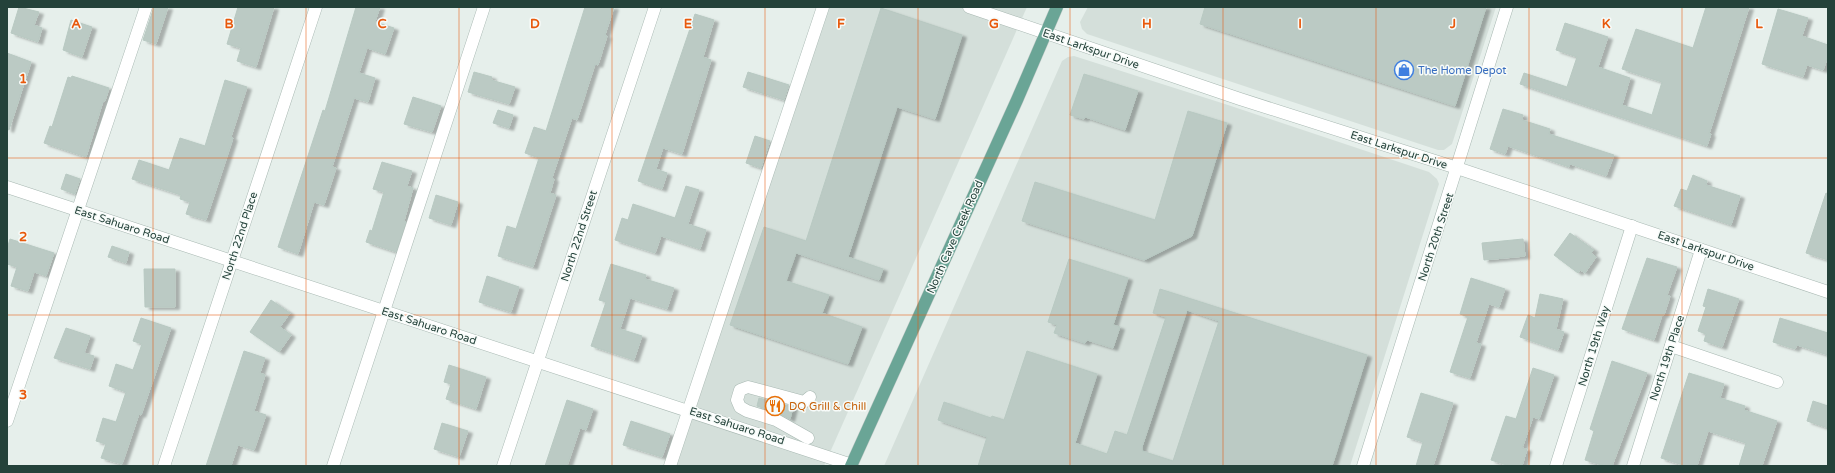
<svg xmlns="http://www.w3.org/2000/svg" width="1835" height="473" viewBox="0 0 1835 473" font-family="'Varela Round',sans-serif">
	<defs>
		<filter id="shadow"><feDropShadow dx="4.5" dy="2.5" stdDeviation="1" flood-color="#0004"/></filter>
	</defs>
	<rect width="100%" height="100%" fill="#e6efeb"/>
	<g fill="#d4dfda">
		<polygon points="829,7 1027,7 824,466 676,466"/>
		<polygon points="1088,7 1496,7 1452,144 1444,150 1438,150 1087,34 1082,29 1080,22"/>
		<polygon points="1074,56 1228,105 1429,172 1437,179 1439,184 1437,190 1350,466 884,466 1062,61 1068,57"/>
	</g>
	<g fill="#bbcac4" stroke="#b8c9c2" fill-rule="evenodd" filter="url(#shadow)">
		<polygon points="19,7 39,12 34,25 42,28 38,42 11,33"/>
		<polygon points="154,7 168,7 156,44 143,40"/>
		<polygon points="238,7 274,7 256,67 237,61 241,48 227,44"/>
		<polygon points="356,7 380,7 375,22 394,28 385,54 367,48 359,73 375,78 368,102 354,98 332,167 336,168 324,205 314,202 298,254 278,247 323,110 325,111"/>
		<polygon points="585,7 614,7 605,35 607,36 598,65 595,64 577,120 572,118 552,178 554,179 550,193 556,195 533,267 498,256 507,226 516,229 539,158 525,153 534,127 546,131"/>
		<polygon points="1205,7 1486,7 1455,106 1200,24"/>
		<polygon points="1706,7 1749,7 1709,134 1711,134 1707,146 1520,84 1524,73 1567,87 1577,57 1556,50 1565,23 1608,37 1598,67 1630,78 1622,105 1652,115 1662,82 1622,69 1636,29 1693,48"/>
		<polygon points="881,8 962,35 935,119 897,107 848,257 883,269 879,280 796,253 786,281 829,295 822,313 862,327 848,364 730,325 764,227 806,241"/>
		<polygon points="1778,9 1808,18 1802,36 1828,45 1828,56 1823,70 1807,65 1803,77 1762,64"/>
		<polygon points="695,14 714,20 703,57 711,60 682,154 663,148 656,169 667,173 662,189 638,181"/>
		<polygon points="71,20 92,27 82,57 63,50"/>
		<polygon points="7,53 31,62 9,130 7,129"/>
		<polygon points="474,72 492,77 491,80 515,87 509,104 468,92"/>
		<polygon points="748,72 789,85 784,100 743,87"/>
		<polygon points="1084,74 1138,91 1125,130 1085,117 1084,119 1070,115"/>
		<polygon points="72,76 109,88 105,101 103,101 86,157 44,143 50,126 52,127 68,77 71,78"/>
		<polygon points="225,80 247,87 231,137 233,138 206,220 186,214 190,202 180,199 181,195 132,179 139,160 169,170 180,138 205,146"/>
		<polygon points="413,97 441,106 432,132 404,124"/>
		<polygon points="1503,109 1523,115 1522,120 1550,129 1549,134 1614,155 1606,176 1570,164 1569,167 1508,146 1505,154 1490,149"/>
		<polygon points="498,110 513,115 509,128 493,123"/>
		<polygon points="1188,111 1227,123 1192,236 1144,260 1022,221 1035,182 1155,220"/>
		<polygon points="755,136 770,141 761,168 746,163"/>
		<polygon points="382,162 412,171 407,186 413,188 404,221 406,222 396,252 366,242 370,230 372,231 384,192 373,189"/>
		<polygon points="66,174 80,179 75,194 61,189"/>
		<polygon points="1693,175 1707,181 1706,185 1740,196 1731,225 1674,206 1681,189 1687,191"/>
		<polygon points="686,186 699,190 688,224 706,230 700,249 661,236 655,253 615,240 622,218 628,220 633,204 675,218"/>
		<polygon points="1826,193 1828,194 1828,260 1806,253"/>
		<polygon points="436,195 458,202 451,225 429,218"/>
		<polygon points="1570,233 1594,250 1591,253 1596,257 1585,273 1580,270 1578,273 1554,255"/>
		<polygon points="10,239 54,253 46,276 34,272 28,291 11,286 17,267 7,264 7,249"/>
		<polygon points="1523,239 1525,256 1484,260 1482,243"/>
		<polygon points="112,246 129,252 126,263 108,257"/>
		<polygon points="1647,258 1677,267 1667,295 1670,296 1664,315 1662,315 1654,340 1622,329"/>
		<polygon points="1069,259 1128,278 1113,325 1120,327 1113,348 1087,340 1085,343 1054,333 1057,325 1048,322"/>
		<polygon points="611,264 646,275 645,279 674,288 667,309 630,298 620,329 642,336 634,360 591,346 606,302 599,300"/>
		<polygon points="144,269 175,269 175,307 145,307"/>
		<polygon points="487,276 519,287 511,312 479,302"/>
		<polygon points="1471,278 1505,289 1499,307 1489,304 1476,343 1481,344 1470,378 1450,372 1468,317 1460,314"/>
		<path d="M1160 289 1367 355 1332 466H978L987 437 938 420 944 402 991 418 992 416 1004 420 1027 351 1097 374 1075 443 1107 454 1115 431 1127 435 1166 317 1153 313ZM1187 310 1219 321 1173 461 1142 451V447Z"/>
		<polygon points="1708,289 1739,299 1722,347 1704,341 1706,334 1698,331 1706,307 1703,306"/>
		<polygon points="1540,294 1563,299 1556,329 1564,332 1558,350 1520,337 1528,315 1535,318"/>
		<polygon points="271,300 290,313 280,327 291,335 279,352 250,332"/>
		<polygon points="141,318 171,328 141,415 139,414 122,464 101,458 106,444 96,441 103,418 116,422 126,392 109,386 116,364 133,370 142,344 133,341"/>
		<polygon points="1780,318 1828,333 1828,355 1797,345 1795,349 1773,342"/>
		<polygon points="66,328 90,336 84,353 94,356 90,369 54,358"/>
		<polygon points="244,351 265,358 260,373 265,375 254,411 266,415 254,450 238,445 231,466 206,466"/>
		<polygon points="1612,361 1647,373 1612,466 1605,466 1585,460 1594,431 1590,429"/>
		<polygon points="449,365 486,377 476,409 446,399 451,384 444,382"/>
		<polygon points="1533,368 1554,375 1539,419 1533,417 1522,448 1527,449 1522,466 1510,466 1491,460 1506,416 1516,419"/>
		<polygon points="1689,373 1724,384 1720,398 1745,406 1744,410 1777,421 1762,466 1739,466 1746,443 1708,431 1697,466 1686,466 1661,458"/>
		<polygon points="1421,393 1453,403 1433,466 1416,466 1423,442 1407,437"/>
		<polygon points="759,398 793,407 790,419 778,413 757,406"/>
		<polygon points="567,400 593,409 586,430 580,428 567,466 545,466"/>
		<polygon points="1813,401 1828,406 1828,428 1807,421"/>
		<polygon points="631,421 670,434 662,457 623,445"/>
		<polygon points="442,423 468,431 459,457 434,449"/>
	</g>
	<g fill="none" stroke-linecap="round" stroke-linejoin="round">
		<defs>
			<g id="minor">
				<polyline points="969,7 1240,99 1457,168 1828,292"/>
				<polyline points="7,187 852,465"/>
				<polyline points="1671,346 1777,382"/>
				<polyline points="7,421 146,7"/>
				<polyline points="808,438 776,420 747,411 740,407 737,400 740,390 748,387 804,402 810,397"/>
				<polyline points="164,466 316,7"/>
				<polyline points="333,466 484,7"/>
				<polyline points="503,466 655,7"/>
				<polyline points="670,466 823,7"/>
				<polyline points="1363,466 1507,7"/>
				<polyline points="1556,466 1632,226"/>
				<polyline points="1633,466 1701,250"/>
			</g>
			<polyline id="major" points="851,466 1017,100 1057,7"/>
		</defs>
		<use href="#minor" stroke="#a8b8b2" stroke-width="13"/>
		<use href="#major" stroke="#c2cac8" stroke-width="13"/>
		<use href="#minor" stroke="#fff" stroke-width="12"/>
		<use href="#major" stroke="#6aa596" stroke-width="12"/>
	</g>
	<path fill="none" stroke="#e8590c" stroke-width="1" stroke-opacity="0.55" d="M153 7V466M306 7V466M459 7V466M612 7V466M765 7V466M918 7V466M1070 7V466M1223 7V466M1376 7V466M1529 7V466M1682 7V466M7 158H1828M7 315H1828"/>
	<defs>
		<symbol id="shop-ring" viewBox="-11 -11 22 22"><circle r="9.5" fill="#f7fbf9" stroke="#3f7fe0" stroke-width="1.5"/><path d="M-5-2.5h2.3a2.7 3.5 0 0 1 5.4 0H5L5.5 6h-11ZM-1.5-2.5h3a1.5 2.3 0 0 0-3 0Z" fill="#3f7fe0"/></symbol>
		<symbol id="restaurant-ring" viewBox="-11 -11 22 22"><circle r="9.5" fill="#f7fbf9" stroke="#e8710a" stroke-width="1.5"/><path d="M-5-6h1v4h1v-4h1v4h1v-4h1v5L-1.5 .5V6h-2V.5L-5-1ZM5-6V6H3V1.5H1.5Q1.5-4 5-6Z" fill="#e8710a"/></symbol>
	</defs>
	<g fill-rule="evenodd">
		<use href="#shop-ring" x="1393" y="59" width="22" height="22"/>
		<use href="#restaurant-ring" x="764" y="395" width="22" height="22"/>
	</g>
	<g text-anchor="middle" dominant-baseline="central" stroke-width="3" stroke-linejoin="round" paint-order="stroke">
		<g font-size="11" fill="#24423a" stroke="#f7fbf9">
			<text transform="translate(1091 49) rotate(19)">East Larkspur Drive</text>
			<text transform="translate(1399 150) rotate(18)">East Larkspur Drive</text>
			<text transform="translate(122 225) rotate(18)">East Sahuaro Road</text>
			<text transform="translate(240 236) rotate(-72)">North 22nd Place</text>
			<text transform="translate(579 236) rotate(-72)">North 22nd Street</text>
			<text transform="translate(955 237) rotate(-66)">North Cave Creek Road</text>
			<text transform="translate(1436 237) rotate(-72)">North 20th Street</text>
			<text transform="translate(1706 251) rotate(19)">East Larkspur Drive</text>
			<text transform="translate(429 326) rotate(18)">East Sahuaro Road</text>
			<text transform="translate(1594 346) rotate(-73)">North 19th Way</text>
			<text transform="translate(1667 358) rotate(-72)">North 19th Place</text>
			<text transform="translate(737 426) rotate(18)">East Sahuaro Road</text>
		</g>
		<g font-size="11" fill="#366cbe" stroke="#f7fbf9" text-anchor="start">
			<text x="1418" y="70">The Home Depot</text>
		</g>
		<g font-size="11" fill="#c56008" stroke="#f7fbf9" text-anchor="start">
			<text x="789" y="406">DQ Grill &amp; Chill</text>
		</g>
	</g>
	<g font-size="13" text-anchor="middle" font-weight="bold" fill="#e8590c" stroke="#f7fbf9" stroke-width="3" stroke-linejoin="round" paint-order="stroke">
		<text x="76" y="28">A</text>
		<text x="229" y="28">B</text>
		<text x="382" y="28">C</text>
		<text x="535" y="28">D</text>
		<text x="688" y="28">E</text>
		<text x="841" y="28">F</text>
		<text x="994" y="28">G</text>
		<text x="1147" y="28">H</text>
		<text x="1300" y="28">I</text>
		<text x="1453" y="28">J</text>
		<text x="1606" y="28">K</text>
		<text x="1759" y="28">L</text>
		<text x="23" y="83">1</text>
		<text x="23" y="241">2</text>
		<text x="23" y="399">3</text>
	</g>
	<rect width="1835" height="473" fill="none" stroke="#24423a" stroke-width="16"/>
</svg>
